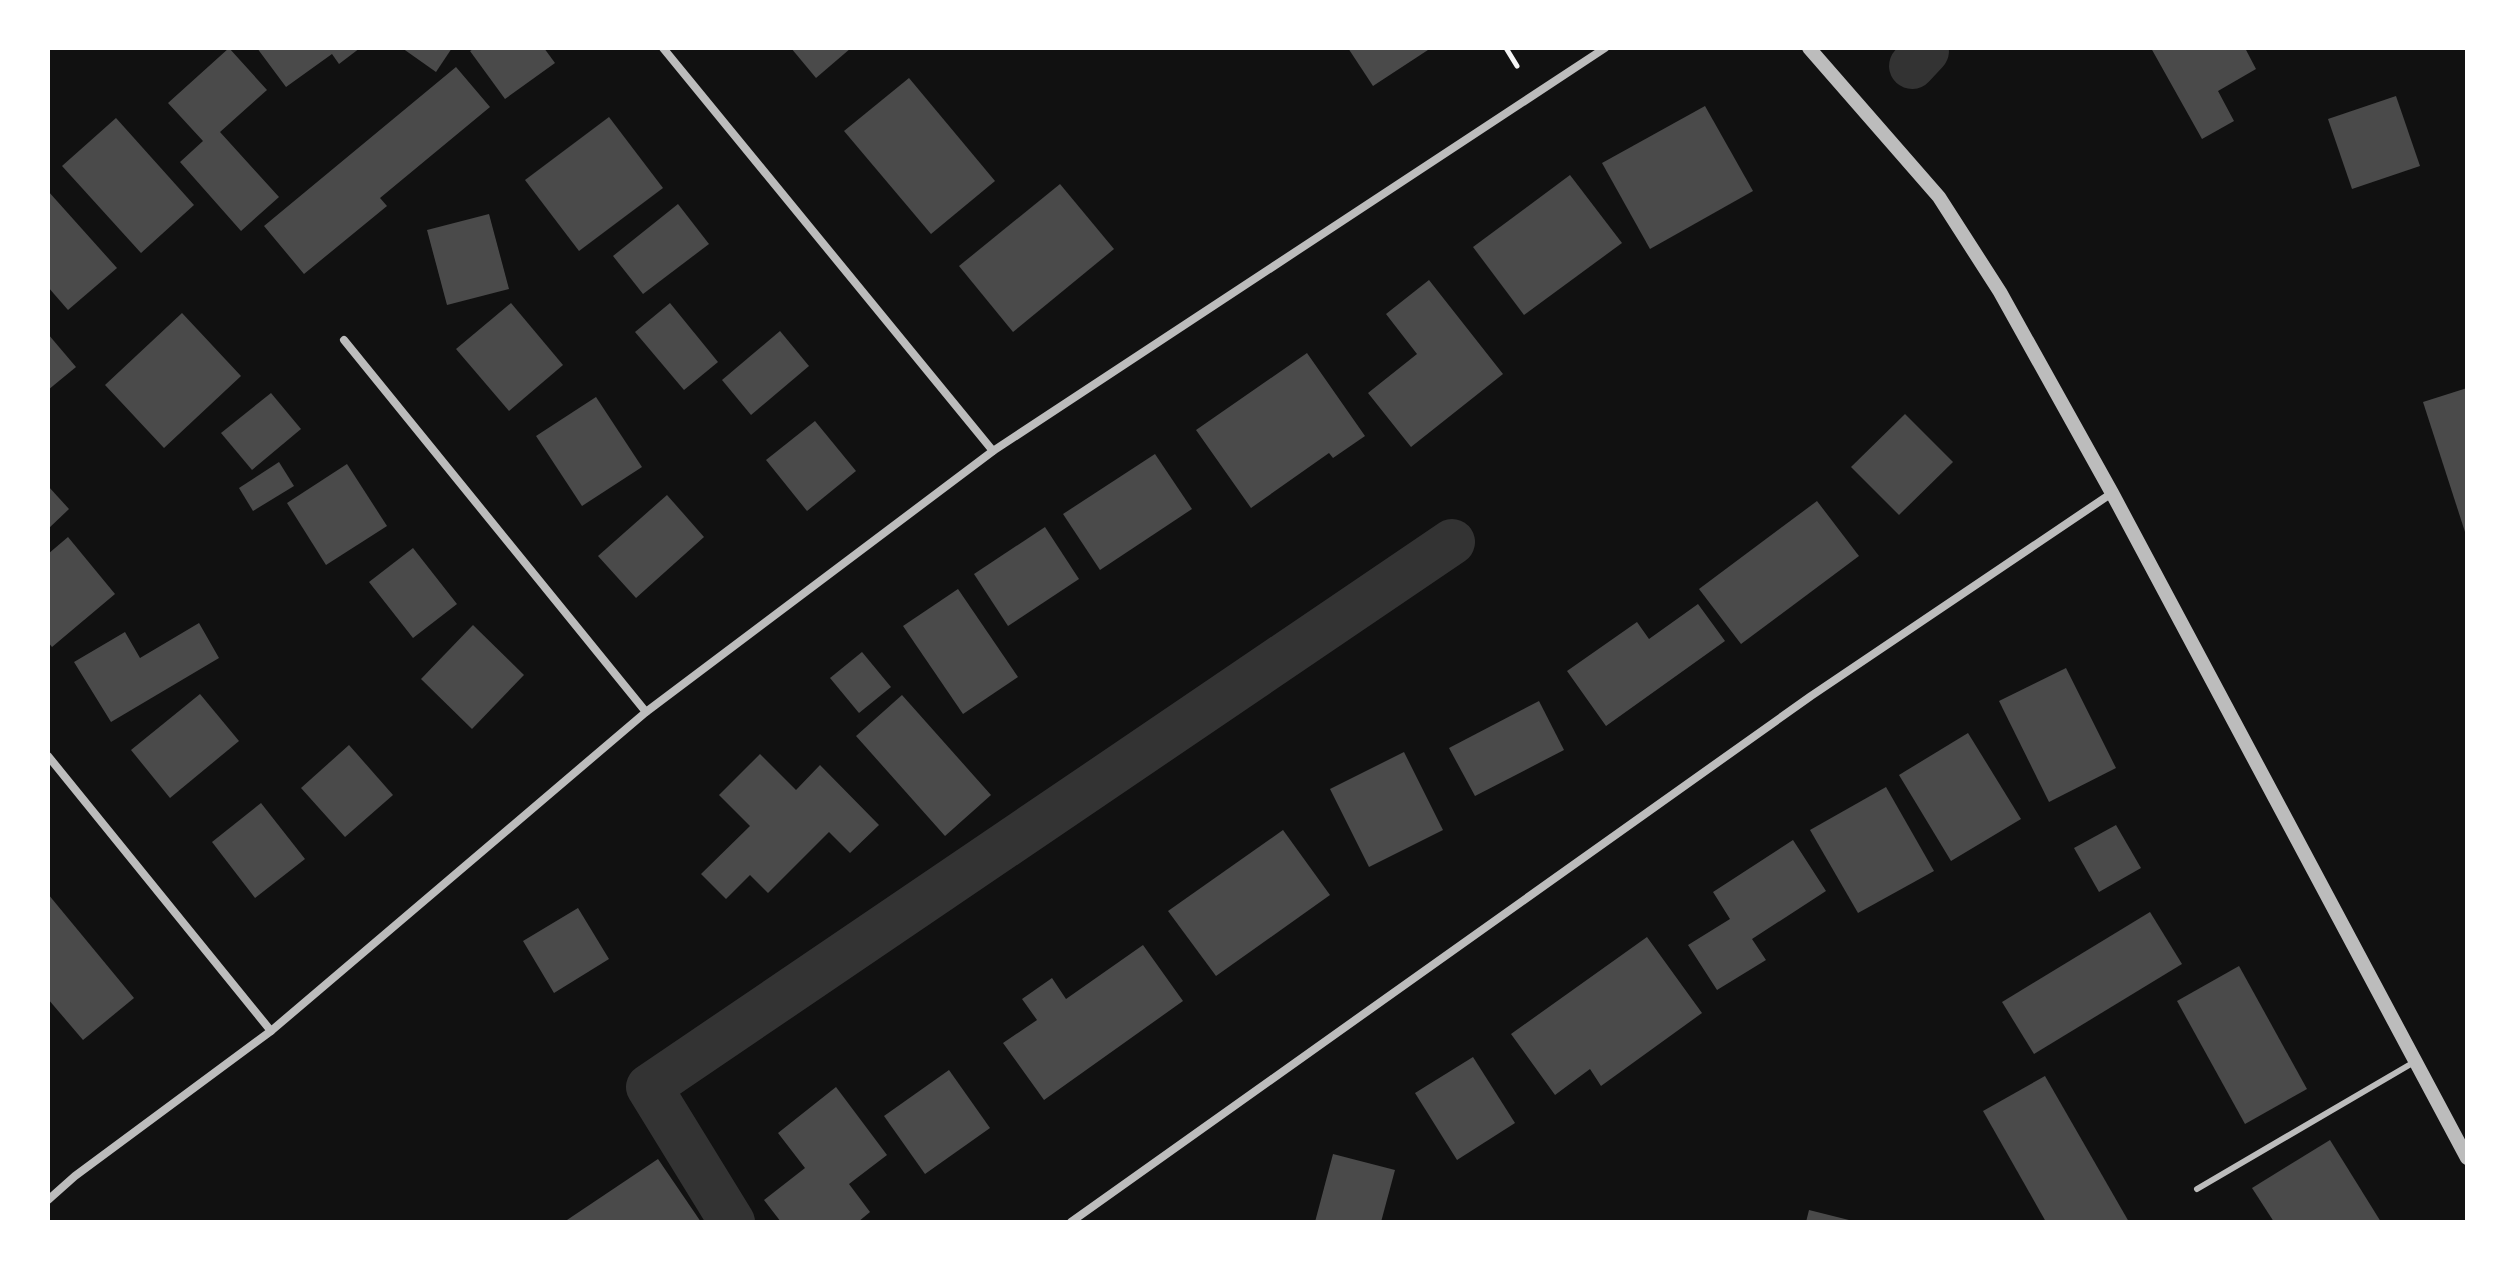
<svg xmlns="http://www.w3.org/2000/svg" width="2515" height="1270" viewBox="0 0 2515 1270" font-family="Karla,sans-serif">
	<rect width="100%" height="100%" fill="#111"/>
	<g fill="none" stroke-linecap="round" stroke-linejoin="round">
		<g stroke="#333" stroke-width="46">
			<polyline points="1912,66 1926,51 1924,48"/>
			<polyline points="732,1222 649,1087 1452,542"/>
		</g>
	</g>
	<g fill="#4a4a4a">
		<polygon points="229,48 267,90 220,132 279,197 241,231 180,162 203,141 168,103"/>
		<polygon points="257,48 360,48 339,64 332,54 286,87"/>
		<polygon points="402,48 452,48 436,72"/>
		<polygon points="475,48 544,48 555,63 505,99 470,51"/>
		<polygon points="791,48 851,48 816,78"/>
		<polygon points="1348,48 1431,48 1373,86"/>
		<polygon points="2151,48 2245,48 2256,69 2218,91 2234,121 2202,139"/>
		<polygon points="456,67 490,107 380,198 387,206 304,274 264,226"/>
		<polygon points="909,78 995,181 931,234 844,131"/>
		<polygon points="2396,96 2420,166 2352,189 2328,119"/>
		<polygon points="1705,106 1753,191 1650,249 1602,163"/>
		<polygon points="609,117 663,188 579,251 525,180"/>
		<polygon points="116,118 194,205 141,253 62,166"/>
		<polygon points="1570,175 1622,243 1524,315 1473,247"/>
		<polygon points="1060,184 1114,249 1013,332 959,266"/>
		<polygon points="48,191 117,268 68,310 48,287"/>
		<polygon points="678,204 709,244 643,294 613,256"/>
		<polygon points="489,214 509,289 447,305 427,230"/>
		<polygon points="1429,280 1503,374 1411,447 1368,393 1417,354 1386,314"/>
		<polygon points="511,303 563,365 509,411 456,349"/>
		<polygon points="670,303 718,362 684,390 635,332"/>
		<polygon points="182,313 241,376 164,448 105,385"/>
		<polygon points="780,331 809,366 751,415 722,380"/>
		<polygon points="48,334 76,367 48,390"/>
		<polygon points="1307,353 1365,436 1333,458 1329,453 1251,508 1196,430"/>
		<polygon points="2467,388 2467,535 2466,535 2423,402"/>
		<polygon points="271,393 301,429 252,470 221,433"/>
		<polygon points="596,397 642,467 582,506 536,436"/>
		<polygon points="1905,414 1953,462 1899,515 1851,467"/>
		<polygon points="815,421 856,471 807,511 766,460"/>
		<polygon points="1155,454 1192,509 1100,570 1063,514"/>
		<polygon points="279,462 294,486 253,511 239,488"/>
		<polygon points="347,464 387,526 326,565 287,503"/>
		<polygon points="48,486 69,509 48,529"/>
		<polygon points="667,495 704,537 636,598 598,556"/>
		<polygon points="1817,501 1859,556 1741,644 1699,589"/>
		<polygon points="1045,527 1079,579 1008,626 974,574"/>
		<polygon points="68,537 115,594 52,647 48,642 48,554"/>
		<polygon points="413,548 457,604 413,638 369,582"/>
		<polygon points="958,589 1018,677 963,714 903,626"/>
		<polygon points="1698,604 1725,641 1606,726 1567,671 1637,622 1649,639"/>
		<polygon points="199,623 219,658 111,722 74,662 125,632 140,658"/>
		<polygon points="473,625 524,675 472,729 421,679"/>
		<polygon points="862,652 891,687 859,713 830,678"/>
		<polygon points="2066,668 2116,768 2049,802 1999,701"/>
		<polygon points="200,694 239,741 170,798 131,750"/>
		<polygon points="902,695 991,795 945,836 856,736"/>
		<polygon points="1539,701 1564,750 1475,796 1449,748"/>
		<polygon points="1968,733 2021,819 1951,861 1899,775"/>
		<polygon points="349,745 393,795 345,837 301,788"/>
		<polygon points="1404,752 1443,830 1369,867 1330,789"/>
		<polygon points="760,754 796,790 820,765 879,825 850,853 829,832 768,893 750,875 726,899 701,874 750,826 719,795"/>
		<polygon points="1886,787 1934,871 1858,913 1810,830"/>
		<polygon points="261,803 305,859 255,898 212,842"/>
		<polygon points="2116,825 2141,868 2099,892 2074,848"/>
		<polygon points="1283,830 1330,895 1216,976 1168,911"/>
		<polygon points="1793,840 1826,891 1752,939 1766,960 1717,990 1688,945 1730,919 1713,892"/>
		<polygon points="48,894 134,998 83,1040 48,999"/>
		<polygon points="578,908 609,959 554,993 523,941"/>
		<polygon points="2150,912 2182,964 2034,1054 2002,1002"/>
		<polygon points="1647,937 1702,1013 1601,1086 1590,1069 1555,1095 1511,1034"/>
		<polygon points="1143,945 1183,1001 1044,1100 1003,1043 1037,1020 1022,999 1052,978 1066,999"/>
		<polygon points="2239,966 2307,1089 2245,1124 2177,1001"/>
		<polygon points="1473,1057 1515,1123 1457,1160 1415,1093"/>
		<polygon points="949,1070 990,1128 925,1174 884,1116"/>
		<polygon points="2045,1076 2129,1222 2046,1222 1983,1111"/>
		<polygon points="836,1087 887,1155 849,1184 870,1212 858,1222 781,1222 764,1200 805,1168 778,1133"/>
		<polygon points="2330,1140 2381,1222 2274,1222 2252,1188"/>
		<polygon points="1333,1154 1395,1170 1381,1222 1315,1222"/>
		<polygon points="658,1159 701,1222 564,1222"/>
		<polygon points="1809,1210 1853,1221 1852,1222 1806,1222"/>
	</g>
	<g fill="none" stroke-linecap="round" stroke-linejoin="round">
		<polyline stroke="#f5f5f5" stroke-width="5" points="1506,48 1517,66"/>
		<polyline stroke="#bcbcbc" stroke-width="6" points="2197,1189 2416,1061"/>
		<g stroke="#bcbcbc" stroke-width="8">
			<polyline points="663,48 993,451"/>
			<polyline points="344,340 646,712"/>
			<polyline points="48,756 271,1031"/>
			<polyline points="48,1200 75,1176 271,1031 646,712 993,451 1605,48"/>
			<polyline points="1071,1222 1811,696 2112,493"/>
		</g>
		<polyline stroke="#bcbcbc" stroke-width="14" points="1809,48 1939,197 2000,292 2112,493 2467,1158"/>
	</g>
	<rect width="2515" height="1270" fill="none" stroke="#ffffff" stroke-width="100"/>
</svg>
